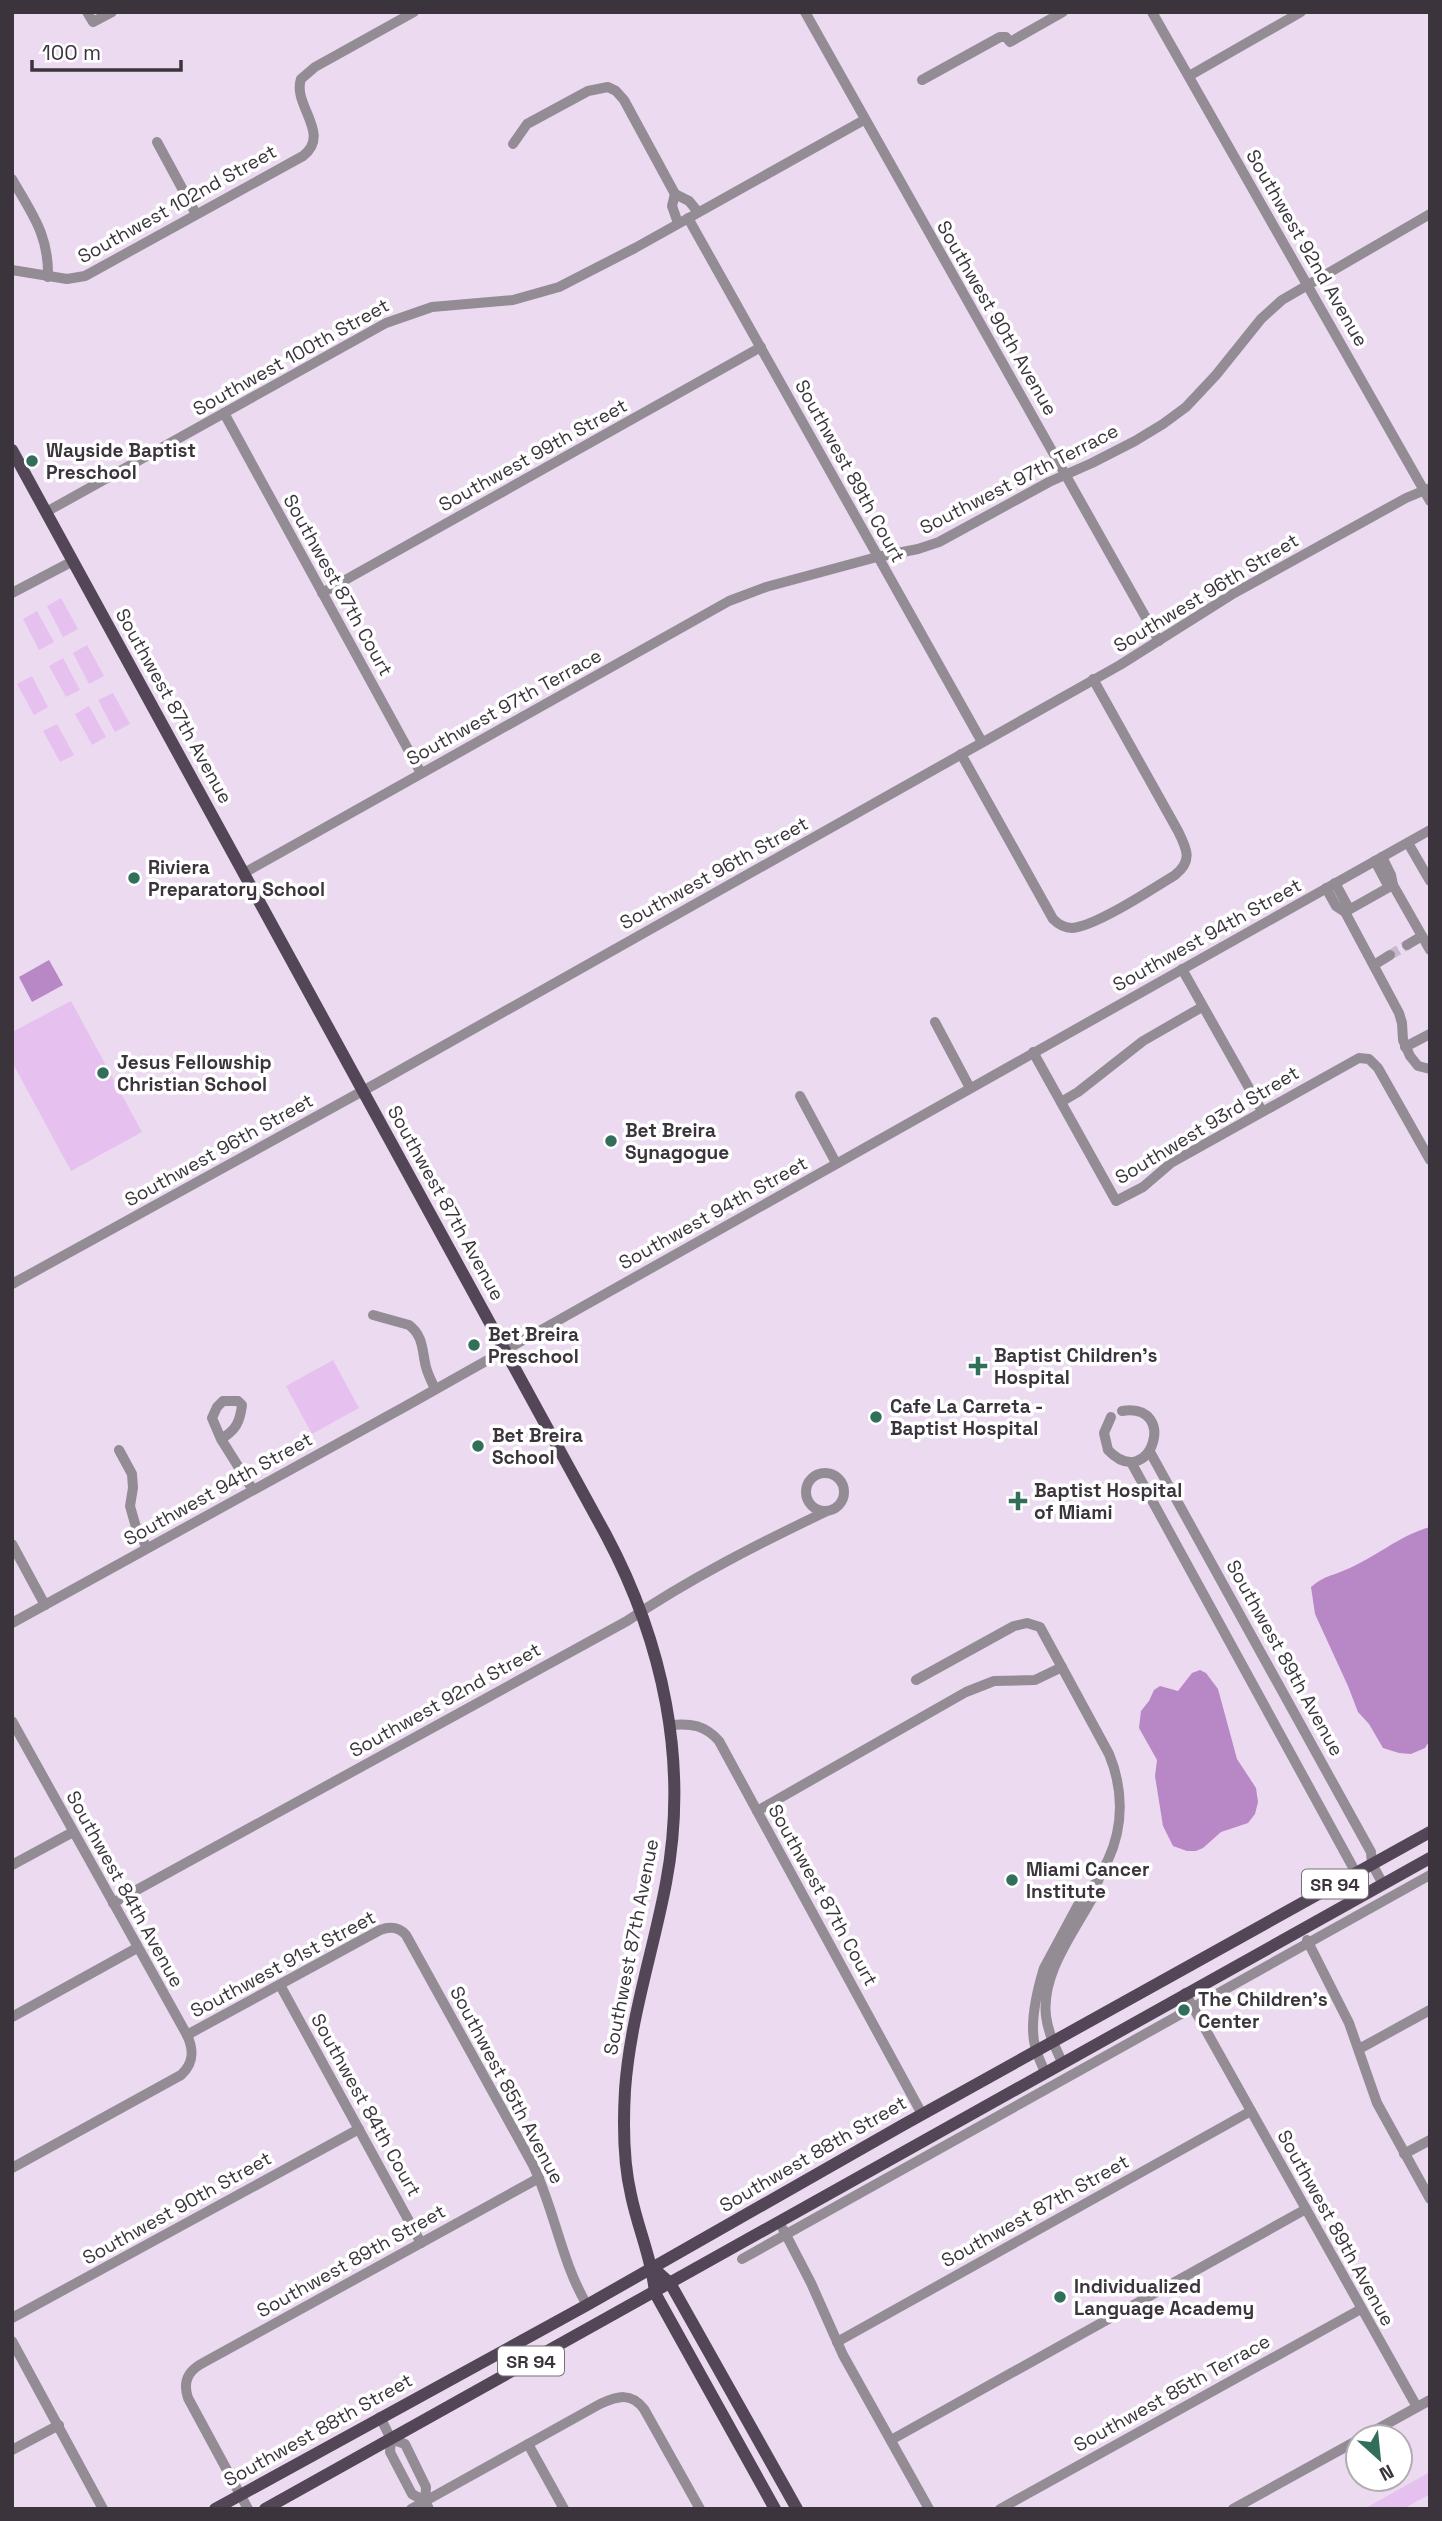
<svg xmlns="http://www.w3.org/2000/svg" width="1442" height="2521" viewBox="0 0 1442 2521" font-family="'Space Grotesk',sans-serif">
	<rect width="100%" height="100%" fill="#ecdaf1"/>
	<g fill="#e6c1f0">
		<polygon points="61,598 78,629 63,637 47,606"/>
		<polygon points="37,611 54,642 39,650 23,619"/>
		<polygon points="87,645 104,676 89,684 73,653"/>
		<polygon points="63,658 80,690 66,697 49,666"/>
		<polygon points="32,676 48,707 34,715 17,684"/>
		<polygon points="113,693 130,724 115,732 98,700"/>
		<polygon points="89,706 106,737 92,745 75,714"/>
		<polygon points="57,724 74,755 60,762 43,731"/>
		<polygon points="71,1001 142,1132 71,1171 12,1062 12,1032"/>
		<polygon points="333,1360 359,1408 312,1434 286,1386"/>
		<polygon points="1430,2472 1430,2494 1403,2509 1364,2509"/>
	</g>
	<g fill="#b887c6">
		<polygon points="49,960 63,985 32,1002 19,977"/>
		<path d="M1430 1527V1740L1425 1748 1411 1754 1399 1753 1383 1748 1369 1724 1358 1712 1348 1686 1315 1614 1311 1587C1326 1575 1329 1577 1345 1570 1375 1558 1398 1536 1430 1527Z"/>
		<polygon points="1200,1670 1206,1673 1218,1689 1237,1759 1256,1788 1258,1802 1255,1814 1248,1823 1221,1832 1203,1848 1196,1851 1187,1851 1173,1846 1163,1826 1155,1776 1157,1760 1139,1728 1141,1711 1149,1701 1154,1690 1160,1686 1178,1691 1192,1673"/>
	</g>
	<g fill="none" stroke-linecap="round" stroke-linejoin="round">
		<polyline stroke="#c9b9cd" stroke-width="10" stroke-dasharray="10 5" stroke-linecap="butt" points="1390,955 1407,945"/>
		<g stroke="#938c95" stroke-width="10">
			<polyline points="87,12 93,22 112,12"/>
			<polyline points="805,12 1159,641"/>
			<polyline points="1152,12 1430,501"/>
			<polyline points="1189,76 1301,12"/>
			<polyline points="922,80 1000,37 1006,37 1010,42 1063,12"/>
			<polyline points="157,142 196,214"/>
			<polyline points="513,144 527,124 588,91 608,87 616,91 624,100 675,194"/>
			<path d="M12 179C32 214 49 235 48 277"/>
			<polyline points="675,194 672,206 678,223"/>
			<polyline points="675,194 689,201 698,212"/>
			<polyline points="688,218 982,742"/>
			<path d="M12 270 67 279 85 276 303 156C332 134 292 105 301 79L315 67 414 12"/>
			<polyline points="224,413 421,773"/>
			<polyline points="46,512 386,323 432,307 513,300 559,287 635,248 864,120"/>
			<polyline points="12,593 73,561"/>
			<polyline points="322,593 761,347"/>
			<path d="M961 754 1053 919C1059 925 1064 928 1072 928 1095 927 1154 888 1175 875 1193 861 1187 849 1178 831L1093 679"/>
			<polyline points="1408,843 1430,881"/>
			<polyline points="1382,857 1391,875 1393,885 1430,950"/>
			<polyline points="1375,861 1386,882 1393,885"/>
			<polyline points="244,873 729,601 766,587 877,557 918,549 939,542 1049,482 1092,463 1135,441 1163,424 1186,407 1216,375 1261,319 1282,300 1430,214"/>
			<polyline points="1335,883 1347,905 1345,912"/>
			<polyline points="1326,888 1336,906 1345,912 1399,1013 1402,1023 1403,1040 1410,1056 1418,1066 1430,1069"/>
			<polyline points="1345,912 1393,885"/>
			<polyline points="1407,945 1422,936"/>
			<polyline points="1374,965 1390,955"/>
			<polyline points="1182,969 1262,1111"/>
			<polyline points="935,1022 970,1088"/>
			<polyline points="1405,1047 1430,1034"/>
			<polyline points="1033,1052 1116,1201 1143,1187 1171,1163 1359,1058 1369,1059 1378,1068 1430,1160"/>
			<polyline points="800,1096 836,1163"/>
			<polyline points="1061,1102 1078,1092 1143,1041 1202,1007"/>
			<polyline points="12,1284 379,1082 1120,665 1231,595 1406,498 1430,488"/>
			<path d="M373 1315 409 1325C424 1336 422 1352 426 1367 428 1375 432 1382 435 1389"/>
			<path d="M1111 1417 1104 1433 1108 1450C1150 1494 1180 1402 1122 1411"/>
			<path d="M221 1439C236 1430 240 1422 242 1405L238 1401H223L217 1407 212 1418 221 1439 253 1490"/>
			<polyline points="119,1450 132,1474 133,1488 130,1506 136,1527 147,1548"/>
			<polyline points="1150,1452 1371,1852 1372,1864 1383,1884"/>
			<polyline points="1131,1462 1367,1893"/>
			<circle cx="825" cy="1492" r="19"/>
			<polyline points="12,1544 45,1605"/>
			<polyline points="12,1623 406,1406 1430,830"/>
			<path d="M916 1680 1014 1626 1027 1623 1040 1627 1109 1754C1123 1788 1124 1825 1108 1860 1102 1872 1096 1881 1094 1895 1075 1931 1041 1973 1046 2016 1048 2032 1055 2047 1062 2062"/>
			<path d="M12 1721 187 2035C194 2050 194 2063 181 2075L12 2168"/>
			<path d="M670 1725C691 1723 705 1725 719 1741L922 2114"/>
			<polyline points="757,1811 966,1692 994,1681 1035,1680 1062,1667"/>
			<polyline points="12,1865 73,1832"/>
			<path d="M113 1903 627 1621C689 1579 758 1544 825 1512"/>
			<polyline points="1307,1940 1349,2023 1377,2103 1430,2199"/>
			<polyline points="280,1985 421,2243"/>
			<polyline points="1185,1993 1417,2407"/>
			<polyline points="12,2017 137,1948"/>
			<path d="M187 2035 380 1930C391 1926 399 1927 406 1935L533 2165C555 2211 561 2261 587 2305"/>
			<polyline points="1359,2049 1430,2010"/>
			<path d="M1045 2072C1041 2063 1037 2055 1035 2046 1029 2022 1037 1991 1044 1968L1086 1890 1095 1884"/>
			<polyline points="1404,2154 1430,2140"/>
			<polyline points="783,2229 811,2283 843,2355 929,2509"/>
			<polyline points="742,2259 1430,1875"/>
			<polyline points="12,2318 359,2129"/>
			<polyline points="12,2341 103,2509"/>
			<polyline points="837,2342 1251,2111"/>
			<polyline points="380,2417 391,2439 390,2452 412,2494 425,2501"/>
			<polyline points="1363,2437 1430,2400"/>
			<polyline points="391,2439 405,2444 426,2487 425,2501 429,2509"/>
			<polyline points="891,2440 1306,2209"/>
			<polyline points="528,2444 564,2509"/>
			<polyline points="12,2450 59,2425"/>
			<path d="M248 2509 188 2398C183 2383 187 2372 201 2364L539 2178"/>
			<path d="M411 2509 600 2404C618 2396 631 2392 644 2409L700 2509"/>
			<polyline points="1000,2509 1361,2309"/>
			<polyline points="1233,2509 1358,2440"/>
		</g>
		<g stroke="#534757" stroke-width="12">
			<path d="M12 450 606 1535C663 1642 689 1762 666 1883 653 1952 630 2019 625 2090 623 2125 623 2161 631 2195 638 2229 652 2259 655 2293L775 2509"/>
			<polyline points="652,2267 670,2283 797,2509"/>
			<polyline points="215,2509 587,2305 903,2125 1430,1832"/>
			<polyline points="265,2509 1430,1858"/>
		</g>
	</g>
	<g fill="#326f5a" stroke="#fff" stroke-width="2.5">
		<circle cx="32" cy="461" r="7"/>
		<circle cx="134" cy="878" r="7"/>
		<circle cx="103" cy="1073" r="7"/>
		<circle cx="611" cy="1141" r="7"/>
		<circle cx="474" cy="1345" r="7"/>
		<path d="M974.5 1355.5h7v7h7v7h-7v7h-7v-7h-7v-7h7z"/>
		<circle cx="876" cy="1417" r="7"/>
		<circle cx="478" cy="1446" r="7"/>
		<path d="M1014.5 1490.5h7v7h7v7h-7v7h-7v-7h-7v-7h7z"/>
		<circle cx="1012" cy="1880" r="7"/>
		<circle cx="1184" cy="2010" r="7"/>
		<circle cx="1060" cy="2297" r="7"/>
	</g>
	<g text-anchor="middle" dominant-baseline="central" stroke-width="7" stroke-linejoin="round" paint-order="stroke">
		<g fill="#fff" stroke="#767177" stroke-width="2">
			<rect x="1302" y="1869.5" width="66" height="29" rx="5"/>
			<rect x="498" y="2346.5" width="66" height="29" rx="5"/>
		</g>
		<g font-size="18" font-weight="bold" fill="#3b343d">
			<text x="1335" y="1884">SR 94</text>
			<text x="531" y="2361">SR 94</text>
		</g>
		<g font-size="19" fill="#3b343d" stroke="#fff">
			<text transform="translate(177 204) rotate(-29)">Southwest 102nd Street</text>
			<text transform="translate(1307 248) rotate(60)">Southwest 92nd Avenue</text>
			<text transform="translate(997 318) rotate(60)">Southwest 90th Avenue</text>
			<text transform="translate(291 357) rotate(-29)">Southwest 100th Street</text>
			<text transform="translate(533 455) rotate(-29)">Southwest 99th Street</text>
			<text transform="translate(850 471) rotate(61)">Southwest 89th Court</text>
			<text transform="translate(1019 479) rotate(-27)">Southwest 97th Terrace</text>
			<text transform="translate(338 585) rotate(61)">Southwest 87th Court</text>
			<text transform="translate(1206 593) rotate(-31)">Southwest 96th Street</text>
			<text transform="translate(174 706) rotate(61)">Southwest 87th Avenue</text>
			<text transform="translate(504 707) rotate(-29)">Southwest 97th Terrace</text>
			<text transform="translate(714 873) rotate(-29)">Southwest 96th Street</text>
			<text transform="translate(1207 935) rotate(-29)">Southwest 94th Street</text>
			<text transform="translate(1207 1125) rotate(-31)">Southwest 93rd Street</text>
			<text transform="translate(219 1150) rotate(-29)">Southwest 96th Street</text>
			<text transform="translate(446 1203) rotate(61)">Southwest 87th Avenue</text>
			<text transform="translate(713 1213) rotate(-29)">Southwest 94th Street</text>
			<text transform="translate(218 1489) rotate(-29)">Southwest 94th Street</text>
			<text transform="translate(1285 1658) rotate(61)">Southwest 89th Avenue</text>
			<text transform="translate(445 1700) rotate(-29)">Southwest 92nd Street</text>
			<text transform="translate(125 1889) rotate(61)">Southwest 84th Avenue</text>
			<text transform="translate(823 1895) rotate(61)">Southwest 87th Court</text>
			<text transform="translate(631 1947) rotate(-79)">Southwest 87th Avenue</text>
			<text transform="translate(283 1964) rotate(-28)">Southwest 91st Street</text>
			<text transform="translate(507 2085) rotate(62)">Southwest 85th Avenue</text>
			<text transform="translate(366 2105) rotate(61)">Southwest 84th Court</text>
			<text transform="translate(813 2154) rotate(-30)">Southwest 88th Street</text>
			<text transform="translate(177 2208) rotate(-29)">Southwest 90th Street</text>
			<text transform="translate(1035 2211) rotate(-29)">Southwest 87th Street</text>
			<text transform="translate(1336 2228) rotate(61)">Southwest 89th Avenue</text>
			<text transform="translate(351 2261) rotate(-29)">Southwest 89th Street</text>
			<text transform="translate(1172 2393) rotate(-29)">Southwest 85th Terrace</text>
			<text transform="translate(318 2430) rotate(-29)">Southwest 88th Street</text>
		</g>
		<g font-size="19" font-weight="bold" fill="#3b343d" stroke="#fff" text-anchor="start">
			<text x="46" y="450">Wayside Baptist<tspan x="46" dy="22">Preschool</tspan></text>
			<text x="148" y="867">Riviera<tspan x="148" dy="22">Preparatory School</tspan></text>
			<text x="117" y="1062">Jesus Fellowship<tspan x="117" dy="22">Christian School</tspan></text>
			<text x="625" y="1130">Bet Breira<tspan x="625" dy="22">Synagogue</tspan></text>
			<text x="488" y="1334">Bet Breira<tspan x="488" dy="22">Preschool</tspan></text>
			<text x="994" y="1355">Baptist Children's<tspan x="994" dy="22">Hospital</tspan></text>
			<text x="890" y="1406">Cafe La Carreta -<tspan x="890" dy="22">Baptist Hospital</tspan></text>
			<text x="492" y="1435">Bet Breira<tspan x="492" dy="22">School</tspan></text>
			<text x="1034" y="1490">Baptist Hospital<tspan x="1034" dy="22">of Miami</tspan></text>
			<text x="1026" y="1869">Miami Cancer<tspan x="1026" dy="22">Institute</tspan></text>
			<text x="1198" y="1999">The Children's<tspan x="1198" dy="22">Center</tspan></text>
			<text x="1074" y="2286">Individualized<tspan x="1074" dy="22">Language Academy</tspan></text>
		</g>
	</g>
	<rect width="1442" height="2521" fill="none" stroke="#3b343d" stroke-width="28"/>
	<g transform="translate(1379 2458) rotate(153)"><circle r="33" fill="#ffffff" stroke="#b1aeb1" stroke-width="2"/>
	<path d="M0-5L12 26L0 18L-12 26Z" fill="#326f5a"/>
	<text y="-10" font-size="19" font-weight="bold" text-anchor="middle" fill="#3b343d">N</text>
	</g>
	<path d="M32 60v10h149v-10" fill="none" stroke="#3b343d" stroke-width="3.5"/>
	<text x="42" y="60" font-size="21" fill="#3b343d" stroke="#ffffff" stroke-width="5" paint-order="stroke">100 m</text>
</svg>
